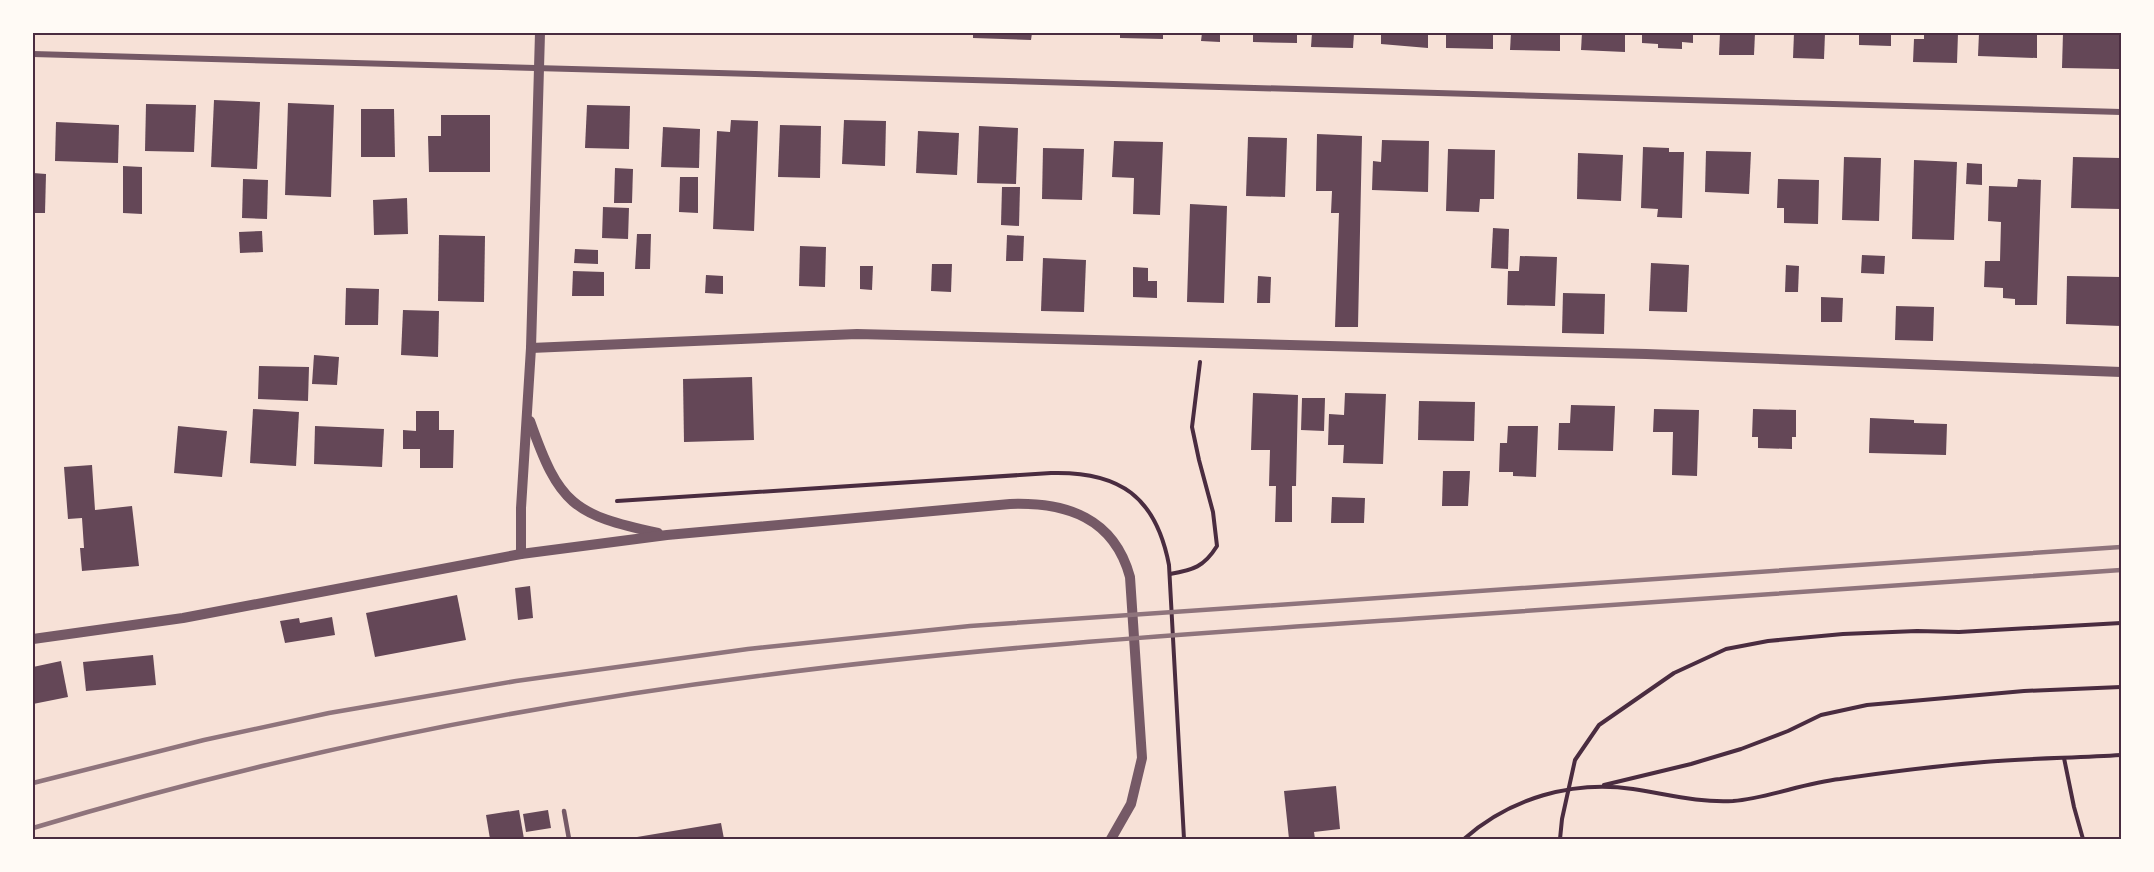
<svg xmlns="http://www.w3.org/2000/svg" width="2154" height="872" viewBox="0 0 2154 872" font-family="Barlow,sans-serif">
	<rect width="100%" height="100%" fill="#f7e1d7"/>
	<g fill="#644757">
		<polygon points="973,33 1032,33 1031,40 973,38"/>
		<polygon points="1120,33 1163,33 1163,39 1120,38"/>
		<polygon points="1202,33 1220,33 1220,42 1201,41"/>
		<polygon points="1253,33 1297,33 1297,43 1253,42"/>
		<polygon points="1312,33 1354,33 1353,48 1311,47"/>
		<polygon points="1381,33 1428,33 1428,48 1381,44"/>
		<polygon points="1446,33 1493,33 1493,49 1446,48"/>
		<polygon points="1511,33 1560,33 1560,51 1510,50"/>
		<polygon points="1582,33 1625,33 1625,52 1581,50"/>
		<polygon points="1642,33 1693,33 1693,43 1682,42 1682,49 1658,48 1658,44 1642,43"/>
		<polygon points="1720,33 1755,33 1754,55 1719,55"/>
		<polygon points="1794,33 1825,33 1824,59 1793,58"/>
		<polygon points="1859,33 1891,33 1891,46 1859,45"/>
		<polygon points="1924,33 1958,33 1957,63 1913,62 1914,39 1924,39"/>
		<polygon points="1979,33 2037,33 2037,58 1978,56"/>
		<polygon points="2063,33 2120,33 2119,69 2062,68"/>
		<polygon points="214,100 260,102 257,169 211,167"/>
		<polygon points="288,103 334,105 331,197 285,195"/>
		<polygon points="146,104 196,105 194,152 145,151"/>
		<polygon points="587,105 630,106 629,149 585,148"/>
		<polygon points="361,109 394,109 395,157 361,157"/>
		<polygon points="441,115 490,115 490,172 429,172 428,136 441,136"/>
		<polygon points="731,120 758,121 754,231 713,229 717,131 730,132"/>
		<polygon points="844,120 886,121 885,166 842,164"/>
		<polygon points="56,122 119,125 118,163 55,161"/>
		<polygon points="780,125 821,126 820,178 778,177"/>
		<polygon points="979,126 1018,128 1016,184 977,183"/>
		<polygon points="663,127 700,129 699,168 661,167"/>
		<polygon points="918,131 959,133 957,175 916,173"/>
		<polygon points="1317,134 1362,136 1358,327 1335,327 1339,213 1331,213 1332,191 1316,191"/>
		<polygon points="1248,137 1287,138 1285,197 1246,196"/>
		<polygon points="1382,140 1429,141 1428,192 1372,190 1373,161 1381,162"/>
		<polygon points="1114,141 1163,142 1160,215 1133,214 1134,178 1112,177"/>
		<polygon points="1643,147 1669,148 1669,152 1684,152 1682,218 1657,217 1658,209 1641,208"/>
		<polygon points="1043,148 1084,149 1082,200 1042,199"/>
		<polygon points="1448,149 1495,150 1494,199 1480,199 1479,212 1446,211"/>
		<polygon points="1706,151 1751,152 1749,194 1705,192"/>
		<polygon points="1578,153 1623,155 1621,201 1577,199"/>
		<polygon points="1844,157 1881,158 1879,221 1842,220"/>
		<polygon points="2073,157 2121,158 2121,209 2071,208"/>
		<polygon points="1914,160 1957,162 1954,240 1912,239"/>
		<polygon points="1967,163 1982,164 1982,185 1966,184"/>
		<polygon points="123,166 142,167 142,214 123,213"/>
		<polygon points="615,168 633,169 632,203 614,203"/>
		<polygon points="33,173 46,174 45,213 33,213"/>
		<polygon points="680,177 698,177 698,213 679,212"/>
		<polygon points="243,179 268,180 267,219 242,218"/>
		<polygon points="1778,179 1819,180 1818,224 1784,223 1784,208 1777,208"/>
		<polygon points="2018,179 2041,180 2037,305 2015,305 2015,299 2003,298 2003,288 1984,287 1985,261 2000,261 2001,222 1988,221 1989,186 2017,187"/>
		<polygon points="1002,187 1020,187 1019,226 1001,225"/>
		<polygon points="407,198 408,234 374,235 373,200"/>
		<polygon points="1190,204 1227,206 1224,303 1187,302"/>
		<polygon points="603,207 629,208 628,239 602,238"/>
		<polygon points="1493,228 1509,229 1508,269 1491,268"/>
		<polygon points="262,231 263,252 240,253 239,232"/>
		<polygon points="637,234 651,234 650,269 635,269"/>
		<polygon points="439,235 485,236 484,302 438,301"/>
		<polygon points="1007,235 1024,236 1023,261 1006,261"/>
		<polygon points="800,246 826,247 825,287 799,286"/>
		<polygon points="575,249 598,250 598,264 574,263"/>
		<polygon points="1862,255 1885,256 1884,274 1861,273"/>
		<polygon points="1520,256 1557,257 1555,306 1507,305 1508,271 1519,271"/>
		<polygon points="1043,258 1086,260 1084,312 1041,311"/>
		<polygon points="1651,263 1689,265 1687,312 1649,311"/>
		<polygon points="932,264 952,264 951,292 931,291"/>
		<polygon points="1786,265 1799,266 1798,292 1785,292"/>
		<polygon points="860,266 873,266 872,290 860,289"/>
		<polygon points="1133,267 1148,268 1148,281 1157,281 1157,298 1133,297"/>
		<polygon points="573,271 604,272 604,296 572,296"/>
		<polygon points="706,275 723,276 723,294 705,293"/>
		<polygon points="1258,276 1271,277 1270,303 1257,303"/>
		<polygon points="2067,276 2121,277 2121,326 2066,324"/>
		<polygon points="346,288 379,289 378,325 345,325"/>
		<polygon points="1563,293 1605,294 1604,334 1562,333"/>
		<polygon points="1821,297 1843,298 1842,322 1821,322"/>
		<polygon points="1896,306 1934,307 1933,341 1895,340"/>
		<polygon points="403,310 439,311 438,357 401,355"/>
		<polygon points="314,355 339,357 337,385 312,384"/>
		<polygon points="259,366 309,367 308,401 258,399"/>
		<polygon points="752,377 754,440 684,442 683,379"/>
		<polygon points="1253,393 1298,395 1296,486 1292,486 1292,522 1275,522 1276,486 1269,486 1270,450 1251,450"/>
		<polygon points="1345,393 1386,394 1383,464 1343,463 1344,445 1328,445 1329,414 1344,415"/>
		<polygon points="1302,398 1325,398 1324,431 1301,430"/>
		<polygon points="1419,401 1475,402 1474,441 1418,440"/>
		<polygon points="1571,405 1615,406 1613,451 1558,450 1559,423 1570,423"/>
		<polygon points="253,409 299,412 296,466 250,463"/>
		<polygon points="1654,409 1699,410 1697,476 1672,475 1673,432 1653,432"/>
		<polygon points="1753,409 1796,410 1796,437 1792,437 1792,449 1758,448 1758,437 1752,437"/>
		<polygon points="416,411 439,411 439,430 454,430 453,468 420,468 420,449 403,449 403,430 416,431"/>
		<polygon points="1870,418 1914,420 1914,423 1947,424 1946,455 1869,453"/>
		<polygon points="178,426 227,431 222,477 174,473"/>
		<polygon points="315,426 384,429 382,467 314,464"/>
		<polygon points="1508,426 1538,426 1536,477 1513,476 1513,472 1499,472 1500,443 1507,443"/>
		<polygon points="92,465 95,510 132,506 139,566 82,571 80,548 84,548 82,518 68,519 64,467"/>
		<polygon points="1443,471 1470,471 1468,506 1442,506"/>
		<polygon points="1332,497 1365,498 1364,523 1331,523"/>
		<polygon points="530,586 533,618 518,620 515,588"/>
		<polygon points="457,595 466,640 375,657 366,613"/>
		<polygon points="332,617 335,635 285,643 280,621 299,618 300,623"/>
		<polygon points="153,655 156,685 86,691 83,662"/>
		<polygon points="61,661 68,697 33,704 33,667"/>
		<polygon points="1336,786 1340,829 1314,832 1315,839 1289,839 1284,791"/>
		<polygon points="519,810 524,839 490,839 486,815"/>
		<polygon points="548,810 551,828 526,832 523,814"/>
		<polygon points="721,823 724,839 631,839 631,838"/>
	</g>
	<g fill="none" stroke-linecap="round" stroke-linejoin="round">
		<g stroke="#4a2c40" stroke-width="4">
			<path d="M617 501 1051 473C1120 471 1156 497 1169 565L1184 839"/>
			<path d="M1170 574C1193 570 1204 567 1217 546L1213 512 1199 460 1192 427 1200 362"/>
			<polyline points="2064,758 2074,807 2083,839"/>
			<polyline points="1604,785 1691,764 1741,749 1788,731 1821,715 1867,705 2024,691 2121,687"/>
			<path d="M1464 839C1510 798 1573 780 1633 789 1666 794 1699 803 1733 801 1769 798 1803 783 1840 779 1888 772 1936 766 1984 762 2030 758 2076 758 2121 755"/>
			<polyline points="1560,839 1562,819 1575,760 1599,725 1674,673 1726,649 1768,641 1843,634 1917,631 1959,632 2121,623"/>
		</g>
		<polyline stroke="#755966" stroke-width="4.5" points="564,811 569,839"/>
		<polyline stroke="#755966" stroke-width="6" points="33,54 2121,112"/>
		<g stroke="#755966" stroke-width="10">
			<polyline points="531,348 857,334 1646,354 2121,372"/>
			<path d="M530 421C559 504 573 515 658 533"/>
			<polyline points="521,554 521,508 531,348 540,33"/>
			<path d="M33 639 183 618 521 554 667 535 1010 504C1067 502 1114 518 1130 577L1142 758 1131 804 1111 839"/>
		</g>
		<g stroke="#8f747c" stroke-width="4.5">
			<polyline points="33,783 204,740 329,713 516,681 748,649 970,626 2121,547"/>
			<path d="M33 828C269 757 513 707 758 676 979 647 1201 633 1423 618 1656 602 1888 586 2121 570"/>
		</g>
	</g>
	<rect width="2154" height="872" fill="none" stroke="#fffaf5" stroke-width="69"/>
	<rect x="34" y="34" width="2086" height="804" fill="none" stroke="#4a2c40" stroke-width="2"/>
</svg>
